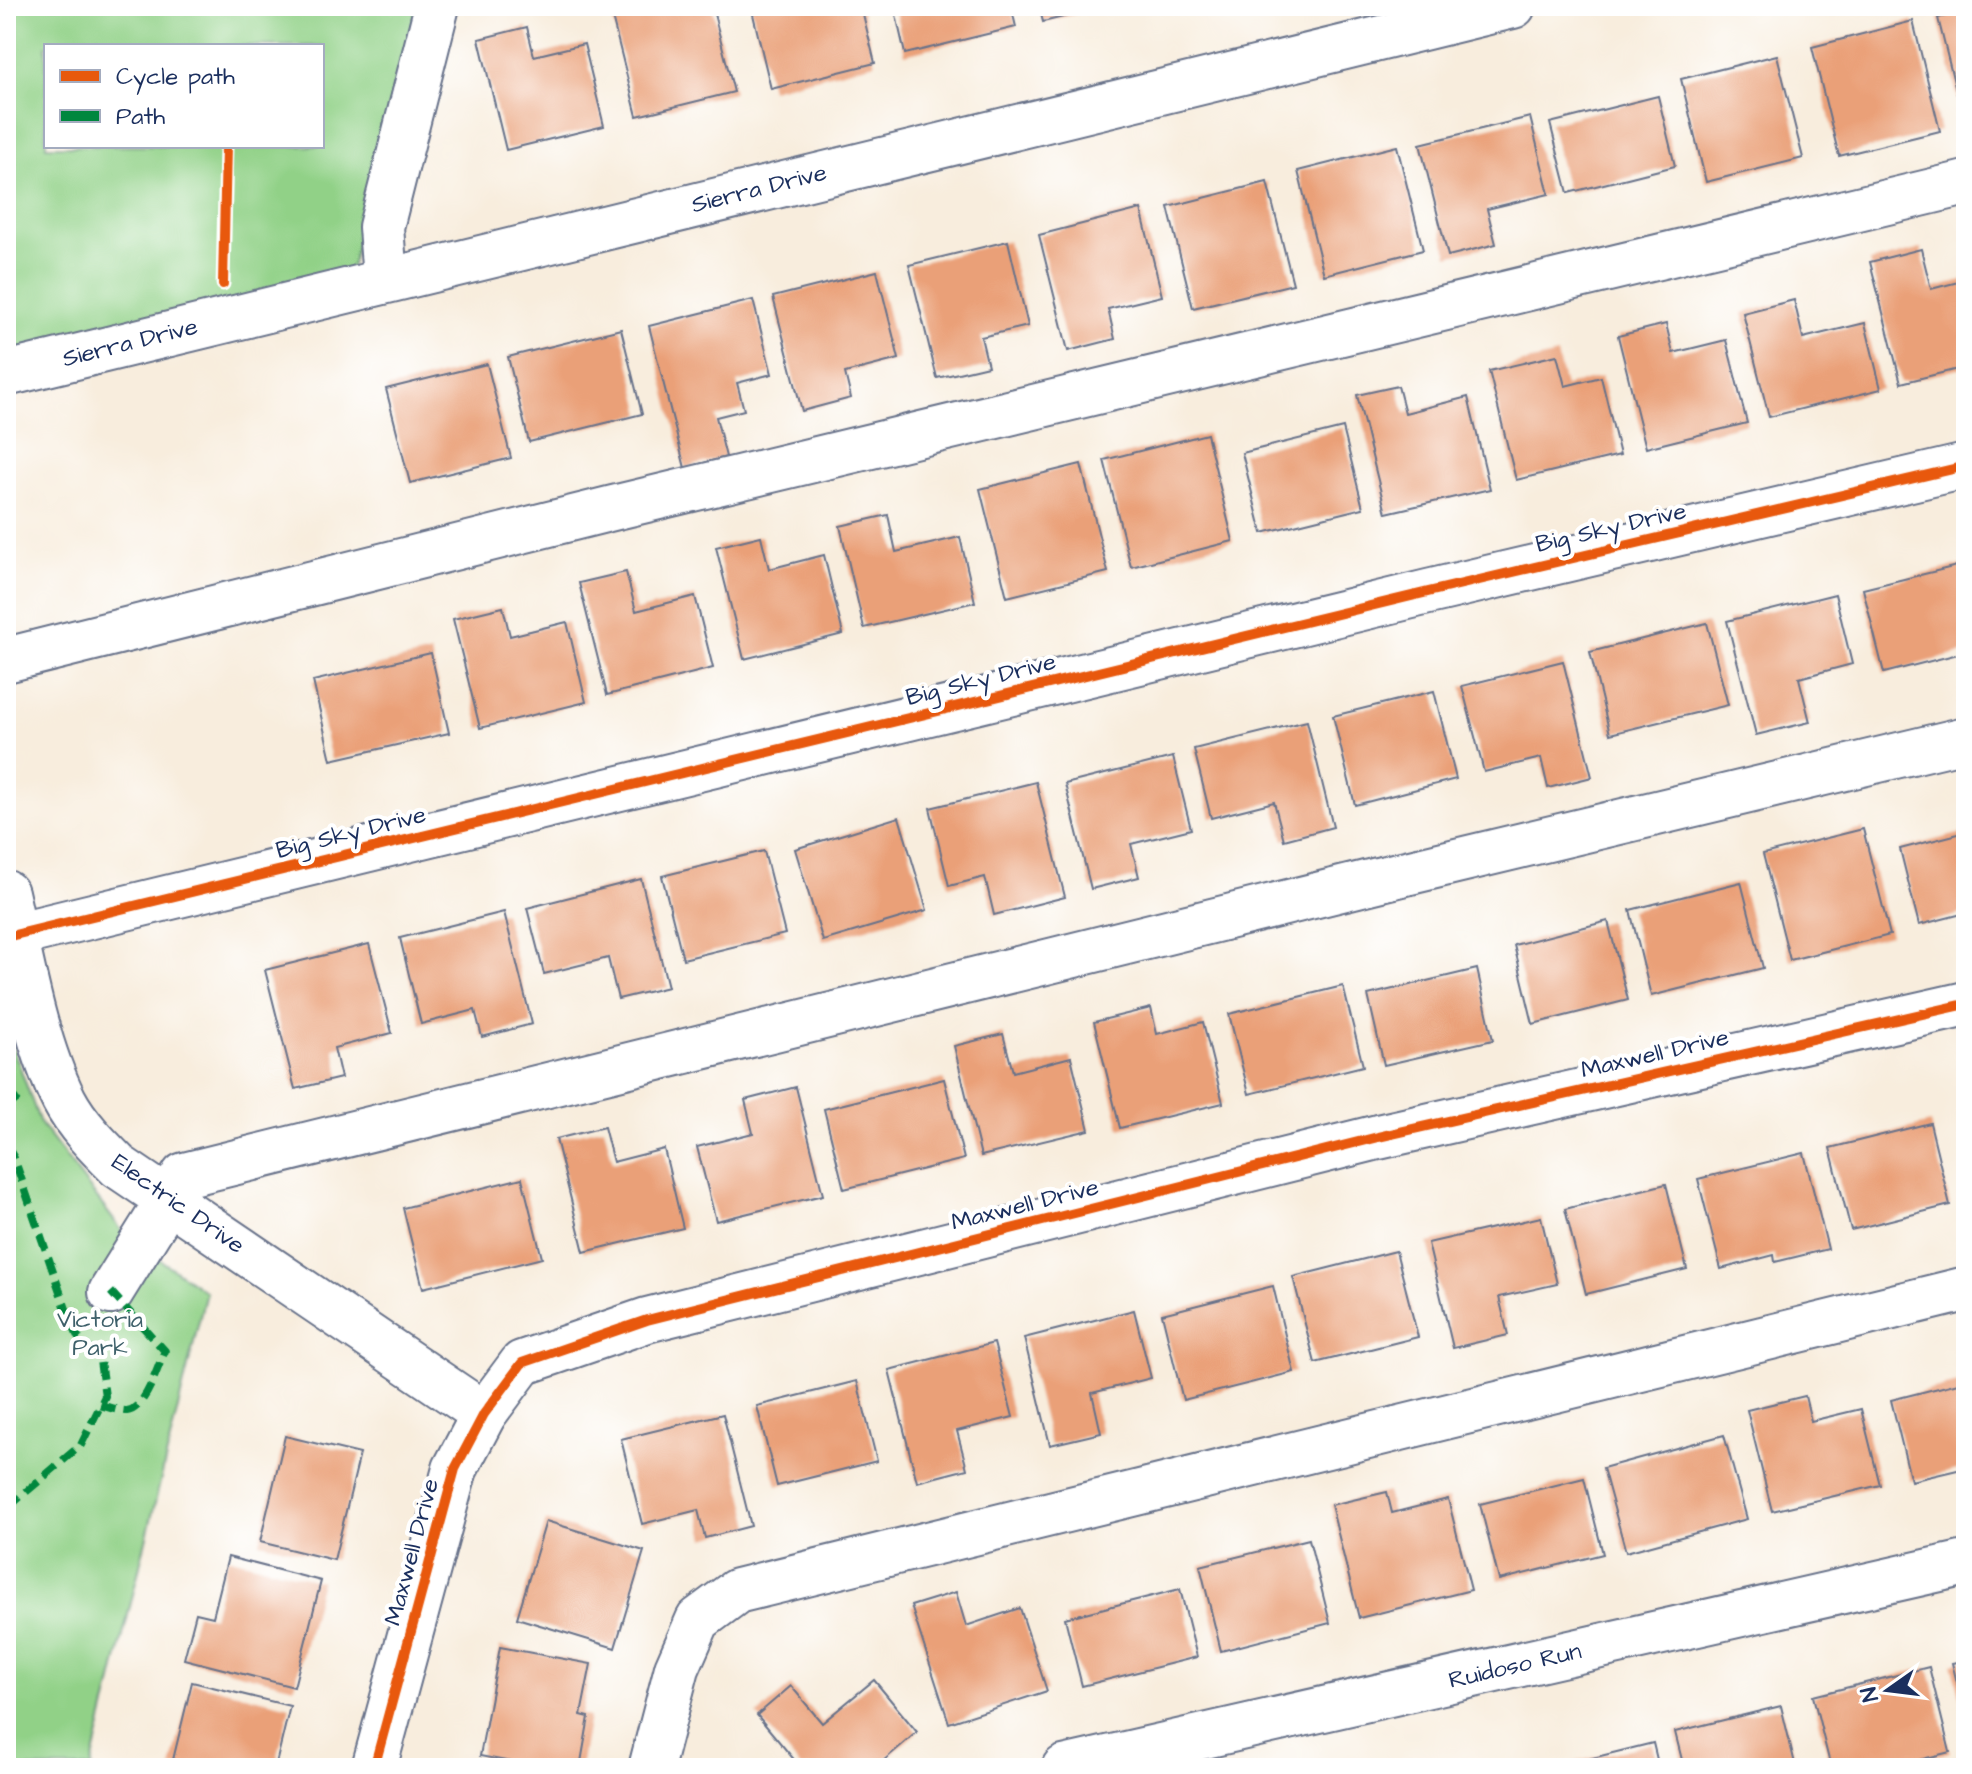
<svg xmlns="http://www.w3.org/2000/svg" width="1972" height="1774" viewBox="0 0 1972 1774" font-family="'Architects Daughter',sans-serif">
	<rect width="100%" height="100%" fill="#fff"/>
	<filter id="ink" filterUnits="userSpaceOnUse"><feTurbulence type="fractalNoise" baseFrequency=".0125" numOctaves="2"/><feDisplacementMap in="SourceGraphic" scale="16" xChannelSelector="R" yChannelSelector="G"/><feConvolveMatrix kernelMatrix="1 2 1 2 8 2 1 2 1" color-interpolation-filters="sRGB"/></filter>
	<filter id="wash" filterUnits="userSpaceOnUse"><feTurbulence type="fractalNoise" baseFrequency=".006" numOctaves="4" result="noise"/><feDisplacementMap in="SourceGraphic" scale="32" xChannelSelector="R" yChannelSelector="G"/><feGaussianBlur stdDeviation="1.8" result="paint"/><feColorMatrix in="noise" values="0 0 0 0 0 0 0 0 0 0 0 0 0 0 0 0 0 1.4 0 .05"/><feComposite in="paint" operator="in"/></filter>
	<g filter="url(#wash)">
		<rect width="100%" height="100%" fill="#f8eddd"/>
		<g fill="#91d187" stroke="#568072" stroke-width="2" fill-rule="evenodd">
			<path d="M6 6H417L349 276 6 357ZM46 46H322V146H46Z"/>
			<polygon points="6,1028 40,1123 126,1236 206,1292 91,1768 6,1768"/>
		</g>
		<g id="blocks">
			<g fill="#eaa078">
				<polygon points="658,6 712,6 734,92 637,116 612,17"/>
				<polygon points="751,6 861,6 875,63 771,89"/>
				<polygon points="894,6 1011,6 1016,27 905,54"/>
				<polygon points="1039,6 1104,6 1104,7 1043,22"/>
				<polygon points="1966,11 1966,126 1965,127 1938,18"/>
				<polygon points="1913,21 1940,131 1839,156 1812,47"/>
				<polygon points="527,27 534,56 584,44 604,126 506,150 479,39"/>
				<polygon points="1777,55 1803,158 1706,182 1681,79"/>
				<polygon points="1658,96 1675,166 1568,193 1550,123"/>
				<polygon points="1530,117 1549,194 1487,209 1496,244 1448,256 1420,144"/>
				<polygon points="1397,146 1423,250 1324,275 1298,171"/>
				<polygon points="1267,182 1293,284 1193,308 1168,207"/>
				<polygon points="1141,209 1162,296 1108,309 1115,339 1068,351 1039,235"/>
				<polygon points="1008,241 1028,326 981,337 988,366 937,378 909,265"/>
				<polygon points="1921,249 1931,289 1966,280 1966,367 1901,383 1870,262"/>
				<polygon points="877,271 899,359 845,373 851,398 802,411 773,297"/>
				<polygon points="753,300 772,374 737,383 744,410 716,417 726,457 685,468 649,326"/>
				<polygon points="1794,300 1803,338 1865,323 1881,389 1769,417 1743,313"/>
				<polygon points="1666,324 1673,353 1726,340 1747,423 1646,448 1618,336"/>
				<polygon points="621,329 642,414 529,442 508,357"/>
				<polygon points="1557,355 1565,386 1601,377 1620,455 1516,480 1489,371"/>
				<polygon points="487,364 511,458 410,483 386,389"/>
				<polygon points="1398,386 1405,413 1468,397 1490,489 1386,513 1357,395"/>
				<polygon points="1343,428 1363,508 1262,533 1242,453"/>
				<polygon points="1207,434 1233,541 1131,567 1104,460"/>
				<polygon points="1081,464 1108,572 1007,597 980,489"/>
				<polygon points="888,515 896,552 960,537 975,602 864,628 840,526"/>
				<polygon points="761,536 769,569 824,555 843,634 744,659 716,547"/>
				<polygon points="1965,564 1966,652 1884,673 1863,589"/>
				<polygon points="626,572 636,611 695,596 713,668 607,695 579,583"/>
				<polygon points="1835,594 1852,664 1799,678 1810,722 1756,735 1727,621"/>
				<polygon points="503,607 510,636 567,622 586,702 480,728 453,619"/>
				<polygon points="1707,623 1728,705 1610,734 1590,652"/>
				<polygon points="431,653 449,733 331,760 313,681"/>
				<polygon points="1563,661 1592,777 1548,788 1541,758 1484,772 1462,686"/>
				<polygon points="1434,691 1456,779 1355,805 1333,716"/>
				<polygon points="1307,721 1333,827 1284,840 1274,802 1211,818 1194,749"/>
				<polygon points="1173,757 1191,829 1131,844 1139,877 1091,889 1065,784"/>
				<polygon points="1036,782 1065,897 994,915 985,877 949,886 930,808"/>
				<polygon points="899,817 927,910 823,941 795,849"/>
				<polygon points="1863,829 1890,935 1790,960 1763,854"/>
				<polygon points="1966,832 1966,913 1919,925 1900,849"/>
				<polygon points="764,851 785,934 683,959 662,876"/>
				<polygon points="641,879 668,987 618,999 608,958 544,974 527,908"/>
				<polygon points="1741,882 1763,968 1651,996 1630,910"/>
				<polygon points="504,912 532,1024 482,1037 475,1010 421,1024 400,938"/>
				<polygon points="1608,921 1628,1000 1533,1024 1514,945"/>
				<polygon points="369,944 392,1033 334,1048 341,1078 295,1089 265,970"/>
				<polygon points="1477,969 1493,1040 1384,1065 1368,995"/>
				<polygon points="1343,986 1363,1066 1249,1094 1229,1014"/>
				<polygon points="1151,1008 1157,1034 1203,1022 1223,1103 1120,1128 1094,1022"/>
				<polygon points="1003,1034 1013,1072 1071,1057 1089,1130 981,1156 954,1046"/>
				<polygon points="944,1079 964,1159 844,1189 824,1109"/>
				<polygon points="796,1087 823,1195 716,1221 697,1147 753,1133 745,1100"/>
				<polygon points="1930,1123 1950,1205 1851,1230 1830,1148"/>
				<polygon points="604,1127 613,1162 664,1149 683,1228 584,1252 556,1139"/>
				<polygon points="1804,1153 1828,1249 1775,1262 1774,1255 1721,1269 1698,1179"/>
				<polygon points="522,1178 542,1258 423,1288 403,1208"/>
				<polygon points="1666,1184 1687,1269 1586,1294 1565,1209"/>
				<polygon points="1541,1217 1557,1284 1499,1297 1508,1335 1453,1348 1428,1243"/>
				<polygon points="1396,1251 1418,1337 1315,1363 1293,1277"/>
				<polygon points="1273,1286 1294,1372 1183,1400 1162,1314"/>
				<polygon points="1134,1310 1151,1378 1092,1393 1101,1433 1050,1445 1024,1338"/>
				<polygon points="994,1343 1013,1417 957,1431 967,1469 917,1482 889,1370"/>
				<polygon points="857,1381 877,1461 777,1486 757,1406"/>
				<polygon points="1966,1381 1966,1468 1911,1481 1891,1400"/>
				<polygon points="1805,1396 1811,1421 1861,1409 1880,1485 1772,1511 1747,1410"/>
				<polygon points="723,1414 751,1526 705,1538 698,1510 642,1524 621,1439"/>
				<polygon points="1724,1435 1747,1519 1626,1552 1603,1468"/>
				<polygon points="285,1436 360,1454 334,1560 260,1542"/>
				<polygon points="1584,1478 1603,1554 1499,1580 1480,1504"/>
				<polygon points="1387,1492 1392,1513 1448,1499 1471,1590 1359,1618 1331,1505"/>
				<polygon points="546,1521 644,1551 615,1648 517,1618"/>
				<polygon points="1309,1539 1330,1623 1221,1651 1200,1566"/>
				<polygon points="228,1557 321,1581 294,1687 184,1659 196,1613 213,1617"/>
				<polygon points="1180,1589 1197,1657 1082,1686 1065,1618"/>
				<polygon points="956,1592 966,1626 1020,1608 1047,1691 949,1723 911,1606"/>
				<polygon points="500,1647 591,1664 581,1715 589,1717 580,1768 543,1768 480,1756"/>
				<polygon points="1966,1660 1966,1714 1965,1714 1952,1663"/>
				<polygon points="1929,1667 1950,1752 1911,1762 1913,1768 1831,1768 1813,1696"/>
				<polygon points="874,1680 917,1732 875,1768 801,1768 757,1715 791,1686 822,1723"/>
				<polygon points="192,1682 290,1706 275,1768 171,1768"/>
				<polygon points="1781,1706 1796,1768 1684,1768 1675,1732"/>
				<polygon points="1653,1743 1659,1768 1556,1768 1556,1767"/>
			</g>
		</g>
	</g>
	<g filter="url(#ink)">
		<use href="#blocks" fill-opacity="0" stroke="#68728a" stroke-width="2"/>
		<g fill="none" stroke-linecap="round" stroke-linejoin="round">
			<defs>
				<g id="minor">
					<polyline points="385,279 381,227 437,6"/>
					<polyline points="6,374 1513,6"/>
					<polyline points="6,660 613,508 1966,183"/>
					<path d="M6 893C21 958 34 1040 64 1100 77 1125 98 1146 118 1166L484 1414"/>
					<polyline points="6,937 1428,592 1966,466"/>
					<polyline points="111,1292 184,1175 1406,873 1966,739"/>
					<polyline points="374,1768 455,1469 484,1414 522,1363 647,1320 1378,1137 1966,1004"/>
					<polyline points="651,1768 677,1668 698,1620 737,1591 1966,1289"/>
					<polyline points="1064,1768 1966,1563"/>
				</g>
			</defs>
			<use href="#minor" stroke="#68728a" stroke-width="48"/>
			<use href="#minor" stroke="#fff" stroke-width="44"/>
			<g stroke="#00873e" stroke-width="8" stroke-dasharray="16 8" stroke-linecap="butt">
				<polyline points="6,1107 24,1094"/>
				<polyline points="6,1145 14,1158 66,1309 78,1337 100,1361 105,1396 81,1445 6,1509"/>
				<path d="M100 1405C108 1407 119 1411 127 1411 146 1409 157 1367 165 1351L111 1292"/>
			</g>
			<defs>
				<g id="cycleway">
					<polyline points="223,284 226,146"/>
					<polyline points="6,937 1428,592 1966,466"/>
					<polyline points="374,1768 455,1469 484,1414 522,1363 647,1320 1378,1137 1966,1004"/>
				</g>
			</defs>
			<use href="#cycleway" stroke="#fff" stroke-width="15"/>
			<use href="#cycleway" stroke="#e8590c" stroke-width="10"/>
		</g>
	</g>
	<g text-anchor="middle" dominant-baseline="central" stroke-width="8" stroke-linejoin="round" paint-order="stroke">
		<g font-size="24" fill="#1b2f5e" stroke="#fff">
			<text transform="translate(759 189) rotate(-14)">Sierra Drive</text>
			<text transform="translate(130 343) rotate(-14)">Sierra Drive</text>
			<text transform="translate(1611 528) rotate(-13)">Big Sky Drive</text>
			<text transform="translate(981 680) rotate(-14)">Big Sky Drive</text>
			<text transform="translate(351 833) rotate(-14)">Big Sky Drive</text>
			<text transform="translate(1655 1054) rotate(-13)">Maxwell Drive</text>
			<text transform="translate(178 1204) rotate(35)">Electric Drive</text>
			<text transform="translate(1025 1205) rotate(-14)">Maxwell Drive</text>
			<text transform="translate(412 1552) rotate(-75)">Maxwell Drive</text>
			<text transform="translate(1515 1666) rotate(-13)">Ruidoso Run</text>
		</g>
		<g font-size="24" fill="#3e606a" stroke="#fff">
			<text x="100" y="1320">Victoria<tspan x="100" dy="28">Park</tspan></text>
		</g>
	</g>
	<rect width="1972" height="1774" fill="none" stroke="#fff" stroke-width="32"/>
	<rect x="44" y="44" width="280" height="104" fill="#ffffff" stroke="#a4acbf" stroke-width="2"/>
	<rect x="60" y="70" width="40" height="12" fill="#e8590c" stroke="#a4acbf" stroke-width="2"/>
	<text x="116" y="84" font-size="24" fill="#1b2f5e">Cycle path</text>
	<rect x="60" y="110" width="40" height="12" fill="#00873e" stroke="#a4acbf" stroke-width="2"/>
	<text x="116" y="124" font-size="24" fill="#1b2f5e">Path</text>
	<g transform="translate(1888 1690) rotate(256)" stroke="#ffffff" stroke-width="6" paint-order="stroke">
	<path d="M0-6L14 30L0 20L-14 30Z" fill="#1b2f5e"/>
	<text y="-12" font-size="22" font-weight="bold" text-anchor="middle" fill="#1b2f5e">N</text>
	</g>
</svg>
